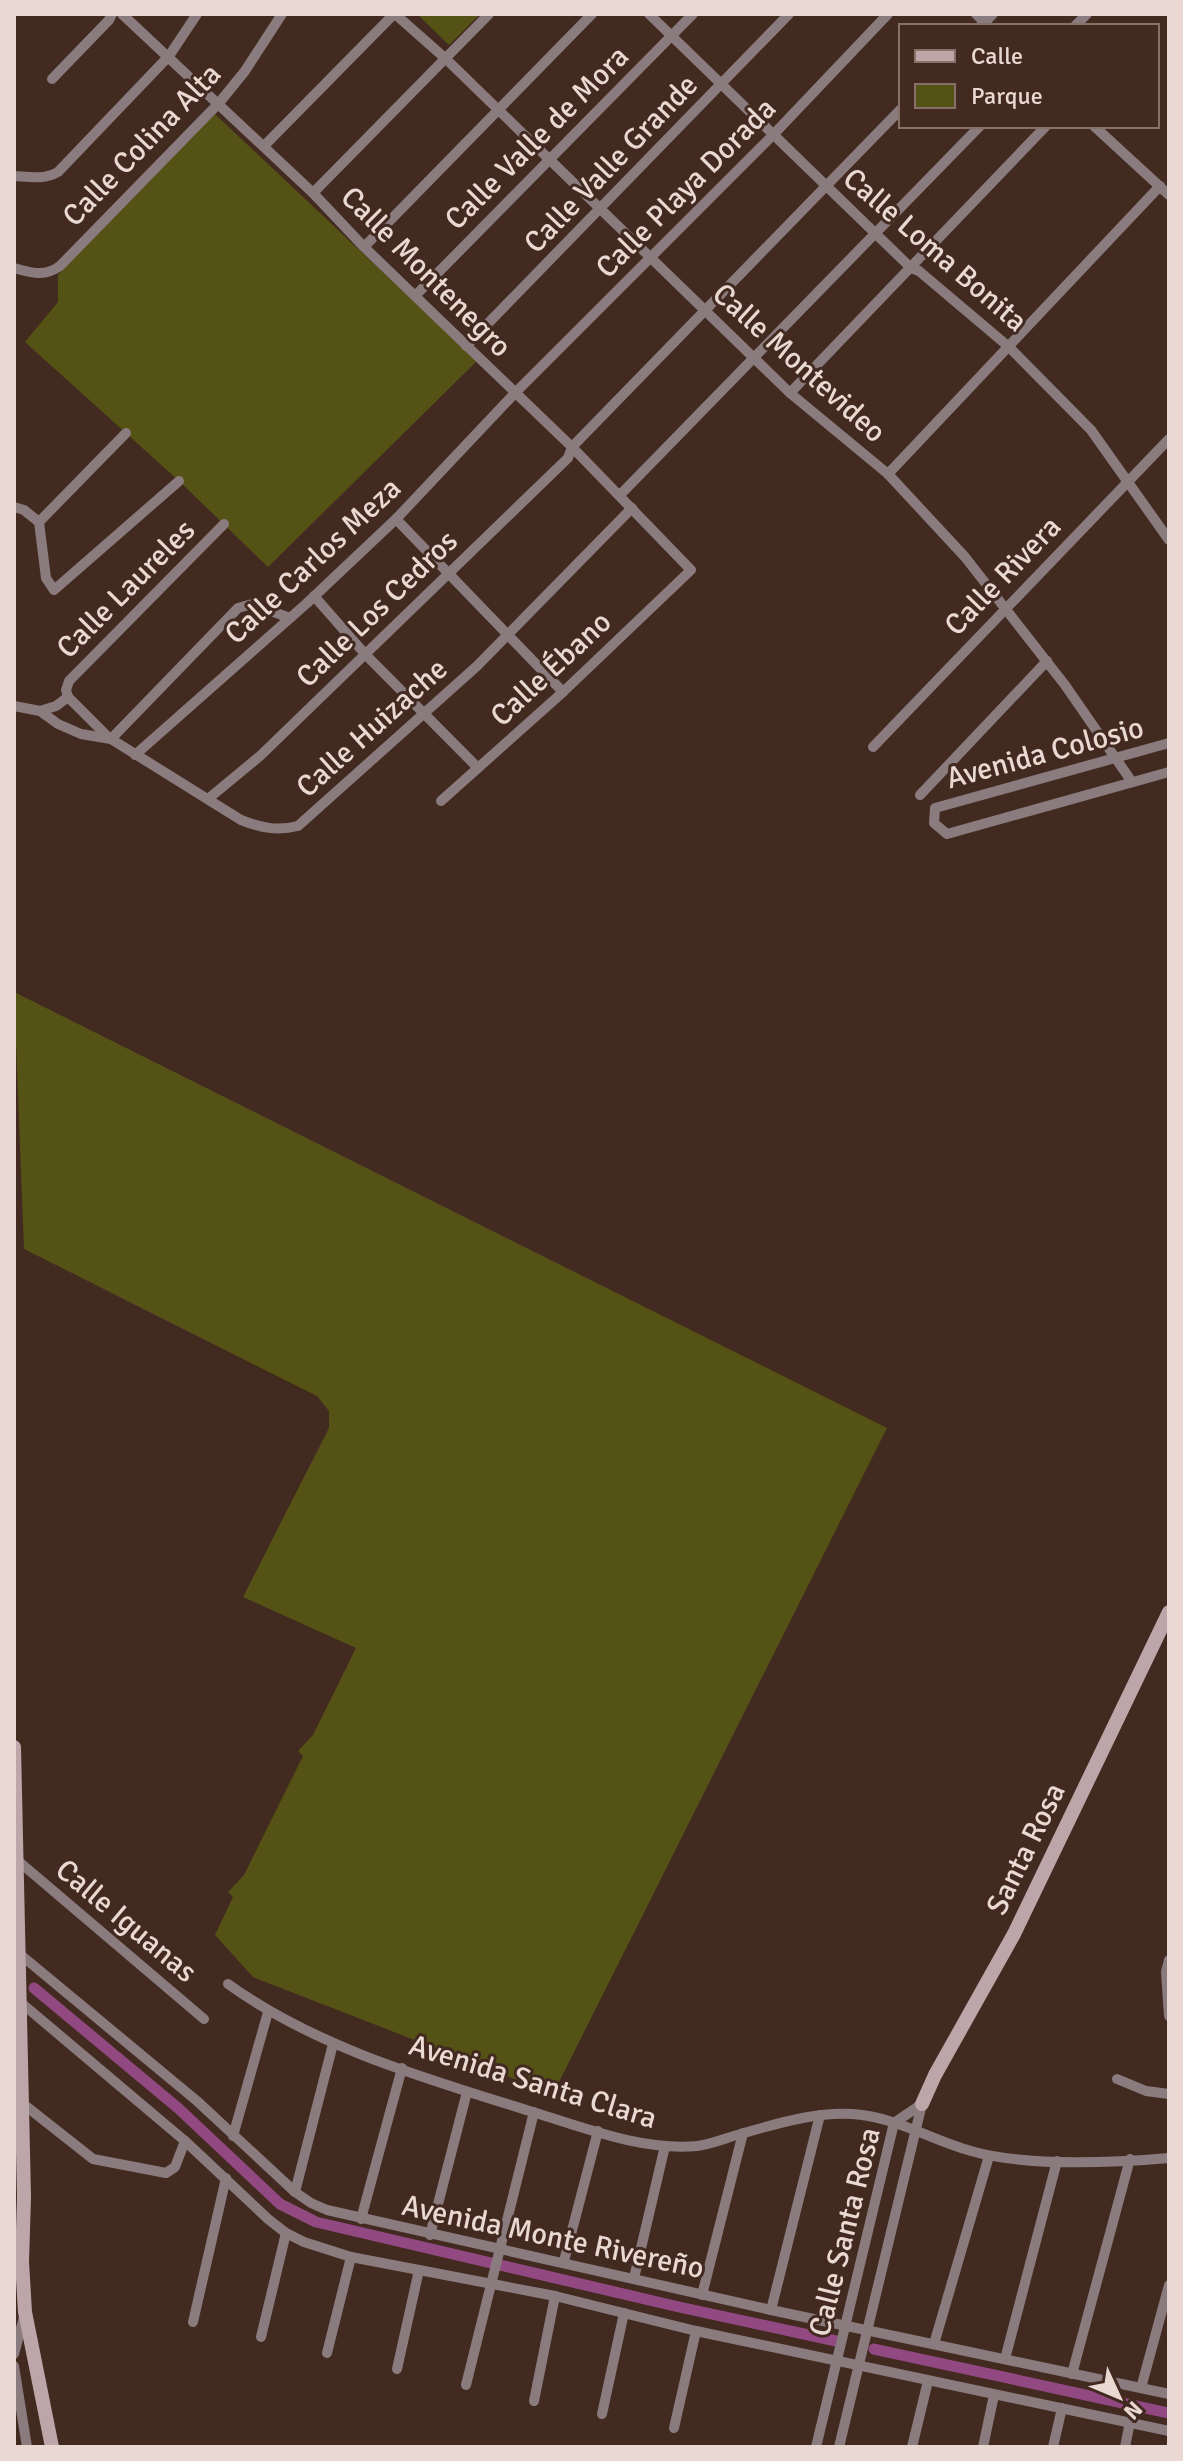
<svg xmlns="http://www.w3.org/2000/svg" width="1183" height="2461" viewBox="0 0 1183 2461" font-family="Signika,sans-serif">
	<rect width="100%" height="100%" fill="#432a21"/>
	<g fill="#555215">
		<polygon points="417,14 480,14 449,45"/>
		<polygon points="215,114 477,361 268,567 179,481 25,342 58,302 58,275"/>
		<polygon points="14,992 887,1428 553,2094 253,1977 215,1935 233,1897 228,1892 244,1875 303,1756 298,1751 313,1735 356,1648 243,1597 329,1428 329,1411 317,1396 24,1249"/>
	</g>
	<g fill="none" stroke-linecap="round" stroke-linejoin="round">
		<g stroke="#924982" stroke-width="11">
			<polyline points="34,1988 178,2108 280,2204 316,2222 679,2307 836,2341"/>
			<polyline points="874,2349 1169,2413"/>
		</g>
		<g stroke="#8a7c7e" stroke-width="10">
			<polyline points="122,14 313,193 364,247 572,447 691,570 563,692 441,801"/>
			<polyline points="395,14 446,59 790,393 888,474 965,557 1065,685 1132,782"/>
			<polyline points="649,14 911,268 919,271 1009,347 1091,430 1169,540"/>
			<polyline points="976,14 988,26"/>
			<polyline points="981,26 993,14"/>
			<polyline points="1075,26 1087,14"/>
			<polyline points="52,79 109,20 112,14"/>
			<polyline points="1094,126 1169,195"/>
			<polyline points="264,146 394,14"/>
			<path d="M14 176C30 177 44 180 58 172L169 56 197 14"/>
			<polyline points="313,193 489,14"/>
			<polyline points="364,247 592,14"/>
			<path d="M14 268C31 273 45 277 60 266L219 103 245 71 282 14"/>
			<polyline points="415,296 693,14"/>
			<polyline points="466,346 789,14"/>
			<polyline points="790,393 1046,126"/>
			<polyline points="888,474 1160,186"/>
			<polyline points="620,495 980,126"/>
			<polyline points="14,507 24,510 39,522 46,578 54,590 179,481"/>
			<polyline points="396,519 563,692"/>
			<polyline points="39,522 126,433"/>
			<polyline points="314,596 365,654 478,768"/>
			<path d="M14 706 40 711 58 724 81 734 111 739 241 820C261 828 277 831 298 826L477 666 632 508"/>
			<polyline points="40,711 56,706 68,697"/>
			<polyline points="109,738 68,697 66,690 69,681 224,524"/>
			<polyline points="111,739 238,608 252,604 290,618"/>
			<polyline points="1169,743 935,808 934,823 947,834 1169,772"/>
			<polyline points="873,747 1169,439"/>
			<polyline points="135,755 306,604 396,519 515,393 773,135 888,14"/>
			<polyline points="920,795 1047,661"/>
			<polyline points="208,799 260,756 568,458 572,447 901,109"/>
			<polyline points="17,1860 204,2019"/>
			<polyline points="16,1951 197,2101 295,2192 311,2203 327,2210 771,2310 1169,2394"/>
			<polyline points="1169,1960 1166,1972 1169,2016"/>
			<path d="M228 1984C319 2049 428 2079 533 2112 585 2128 642 2151 697 2146 713 2144 728 2137 744 2133 782 2122 822 2110 862 2115 901 2120 934 2141 971 2151 1027 2167 1110 2163 1169 2158"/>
			<polyline points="19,2001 185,2141 268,2219 286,2233 304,2242 351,2257 555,2296 696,2331 1169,2431"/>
			<polyline points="1117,2079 1146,2091 1169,2094"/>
			<polyline points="22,2103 93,2159 166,2173 175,2167 185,2141"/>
			<polyline points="233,2136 268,2012"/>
			<polyline points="295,2192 333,2044"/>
			<polyline points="361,2219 402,2068"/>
			<polyline points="430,2235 467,2092"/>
			<polyline points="564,2261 598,2131"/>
			<polyline points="634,2278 665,2146"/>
			<polyline points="702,2295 743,2133"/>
			<polyline points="771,2310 820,2115"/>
			<polyline points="193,2322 226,2178"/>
			<polyline points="261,2337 286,2233"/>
			<polyline points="934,2344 989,2156"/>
			<polyline points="327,2353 351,2257"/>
			<polyline points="14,2354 24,2317"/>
			<polyline points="1005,2359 1057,2161"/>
			<polyline points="14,2366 27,2447"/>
			<polyline points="397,2369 419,2270"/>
			<polyline points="1072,2374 1130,2159"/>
			<polyline points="466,2385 534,2112"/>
			<polyline points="1141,2388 1169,2285"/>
			<polyline points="534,2401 555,2296"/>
			<polyline points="602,2414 624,2313"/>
			<polyline points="674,2428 696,2331"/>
			<polyline points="816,2447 894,2123 922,2104"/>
			<polyline points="839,2447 922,2104"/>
			<polyline points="912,2447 928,2381"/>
			<polyline points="983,2447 994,2395"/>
			<polyline points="1053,2447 1062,2408"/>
			<polyline points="1125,2447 1130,2422"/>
		</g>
		<g stroke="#bda6a9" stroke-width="14">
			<polyline points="14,1747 24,2197 22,2262 25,2312 52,2447"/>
			<polyline points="922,2104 935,2075 1014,1934 1169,1612"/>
		</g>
	</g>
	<g text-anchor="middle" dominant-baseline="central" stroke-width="6" stroke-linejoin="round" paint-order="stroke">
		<g font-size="30" fill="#ead9d3" stroke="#432a21">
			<text transform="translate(537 138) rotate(-45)">Calle Valle de Mora</text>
			<text transform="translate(142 145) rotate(-46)">Calle Colina Alta</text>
			<text transform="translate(611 164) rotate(-46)">Calle Valle Grande</text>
			<text transform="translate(686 188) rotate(-45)">Calle Playa Dorada</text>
			<text transform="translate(935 250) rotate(41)">Calle Loma Bonita</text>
			<text transform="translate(426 272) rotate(45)">Calle Montenegro</text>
			<text transform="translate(799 363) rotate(42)">Calle Montevideo</text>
			<text transform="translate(313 561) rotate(-43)">Calle Carlos Meza</text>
			<text transform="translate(1003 576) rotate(-46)">Calle Rivera</text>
			<text transform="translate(126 589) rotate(-45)">Calle Laureles</text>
			<text transform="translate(377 609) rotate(-44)">Calle Los Cedros</text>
			<text transform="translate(551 669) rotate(-43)">Calle Ébano</text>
			<text transform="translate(372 728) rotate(-42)">Calle Huizache</text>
			<text transform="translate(1045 753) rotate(-15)">Avenida Colosio</text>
			<text transform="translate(1026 1849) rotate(-64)">Santa Rosa</text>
			<text transform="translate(126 1921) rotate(40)">Calle Iguanas</text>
			<text transform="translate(533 2082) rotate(17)">Avenida Santa Clara</text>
			<text transform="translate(845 2232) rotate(-76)">Calle Santa Rosa</text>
			<text transform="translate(553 2237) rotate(12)">Avenida Monte Rivereño</text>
		</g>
	</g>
	<rect width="1183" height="2461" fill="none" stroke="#ead9d3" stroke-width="32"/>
	<rect x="899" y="24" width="260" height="104" fill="#432a21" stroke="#867068" stroke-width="2"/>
	<rect x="915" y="50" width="40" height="12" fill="#bda6a9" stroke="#867068" stroke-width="2"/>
	<text x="971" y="64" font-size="24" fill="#ead9d3">Calle</text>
	<rect x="915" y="84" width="40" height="24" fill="#555215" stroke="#867068" stroke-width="2"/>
	<text x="971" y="104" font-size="24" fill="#ead9d3">Parque</text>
	<g transform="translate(1119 2397) rotate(134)" stroke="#432a21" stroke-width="6" paint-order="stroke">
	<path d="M0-6L14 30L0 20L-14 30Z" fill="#ead9d3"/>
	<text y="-12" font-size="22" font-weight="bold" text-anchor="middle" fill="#ead9d3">N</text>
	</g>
</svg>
